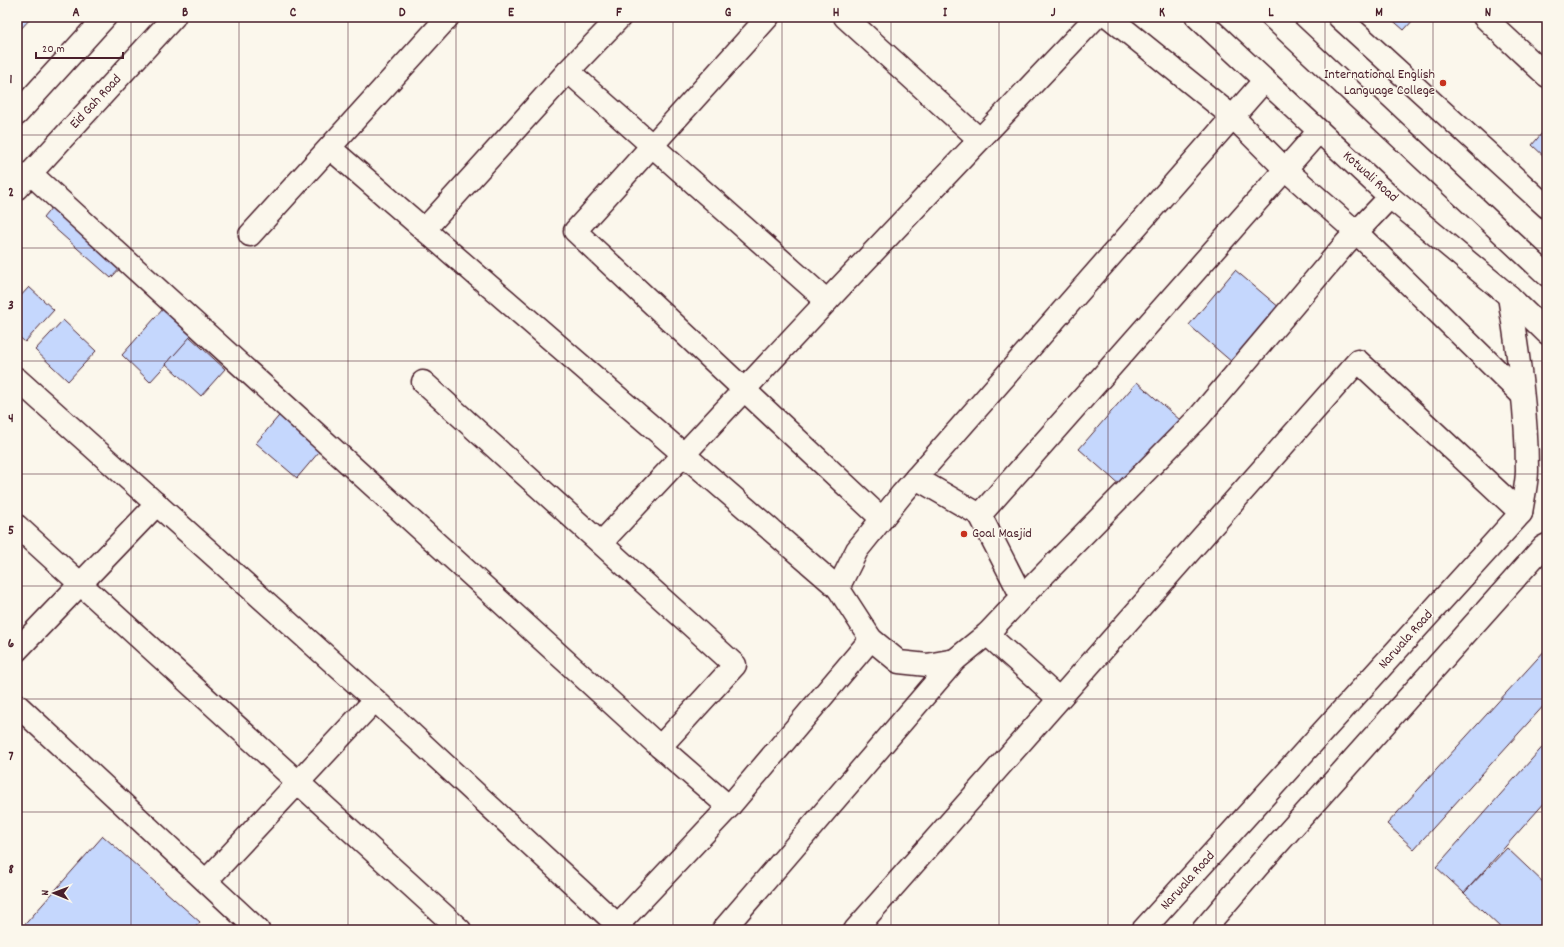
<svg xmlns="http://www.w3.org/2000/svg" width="1564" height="947" viewBox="0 0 1564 947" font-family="Dekko,sans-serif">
	<rect width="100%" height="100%" fill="#fbf7ec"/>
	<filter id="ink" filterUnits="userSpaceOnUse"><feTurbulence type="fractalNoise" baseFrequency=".025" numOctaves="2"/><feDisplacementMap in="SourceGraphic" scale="8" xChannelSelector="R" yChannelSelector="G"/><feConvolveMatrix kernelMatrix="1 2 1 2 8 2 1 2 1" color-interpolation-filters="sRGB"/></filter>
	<g filter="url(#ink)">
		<g fill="#c5d7fd" stroke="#4a1f2b">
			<polygon points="17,17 32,17 17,33"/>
			<polygon points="1389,17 1416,17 1404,30"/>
			<polygon points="1547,127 1547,159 1532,145"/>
			<polygon points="56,202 125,263 111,278 43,218"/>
			<polygon points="1235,270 1280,308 1233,363 1189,325"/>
			<polygon points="29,287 54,310 25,342 17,335 17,300"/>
			<polygon points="163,309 192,336 150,382 122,355"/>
			<polygon points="63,320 96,351 68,381 35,350"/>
			<polygon points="190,337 225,369 201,396 166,364"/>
			<polygon points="1137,382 1180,420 1122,487 1079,449"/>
			<polygon points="289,404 330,439 297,478 256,443"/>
			<polygon points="1547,648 1547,702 1414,849 1387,824"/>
			<polygon points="1547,742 1547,800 1464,893 1436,867"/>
			<polygon points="103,836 200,922 193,930 20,930"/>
			<polygon points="1507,848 1547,886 1547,918 1536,930 1503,930 1464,893"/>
			<polygon points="1547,917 1547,930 1535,930"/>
		</g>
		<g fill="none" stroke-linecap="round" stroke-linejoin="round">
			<defs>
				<g id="minor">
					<polyline points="620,17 568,71 827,301"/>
					<polyline points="768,17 575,231 882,519"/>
					<polyline points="845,17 979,139"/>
					<polyline points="1109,17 1233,117 1285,169 1356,232 1522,395"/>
					<polyline points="1339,17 1547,207"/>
					<polyline points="1484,17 1547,76"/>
					<polyline points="1264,81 902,494 857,550 838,588 871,639 899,662 927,665 955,660 987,634 1022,597 980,515 1319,131"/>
					<polyline points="330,148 838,588"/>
					<polyline points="30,173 660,747 729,807"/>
					<polyline points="424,230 568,71"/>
					<polyline points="250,235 448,17"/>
					<polyline points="17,379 375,700 623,930"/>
					<polyline points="423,382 735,665 660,747"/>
					<polyline points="916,478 980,515"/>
					<polyline points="17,526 460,930"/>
					<polyline points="601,543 827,301 1096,17"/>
					<polyline points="1022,597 1199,417 1346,243 1390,197"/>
					<polyline points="987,634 1059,699"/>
					<polyline points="17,650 157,504"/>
					<polyline points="17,705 258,930"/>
					<polyline points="206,881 375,700"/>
					<polyline points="613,930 729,807 871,639"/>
					<polyline points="723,930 955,660"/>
					<polyline points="855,930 1358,361 1521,513"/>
				</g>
				<g id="secondary">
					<polyline points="17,114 105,17"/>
					<polyline points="17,188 174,17"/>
				</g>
				<g id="primary">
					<polyline points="1197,17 1390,197 1509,296 1547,333"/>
					<polyline points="1272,17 1547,275"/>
					<path d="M1143 930 1521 513C1523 499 1527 484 1527 470 1527 412 1518 353 1509 296"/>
					<polyline points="1203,930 1258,866 1543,547 1547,545"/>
				</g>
			</defs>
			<use href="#minor" stroke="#4a1f2b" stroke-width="25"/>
			<use href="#secondary" stroke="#4a1f2b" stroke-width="25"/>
			<use href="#primary" stroke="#4a1f2b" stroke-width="25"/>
			<use href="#minor" stroke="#fbf7ec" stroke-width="22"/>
			<use href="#secondary" stroke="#fbf7ec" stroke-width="22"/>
			<use href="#primary" stroke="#fbf7ec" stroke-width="22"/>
		</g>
	</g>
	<path fill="none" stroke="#4a1f2b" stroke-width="1" stroke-opacity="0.55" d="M131 17V930M239 17V930M348 17V930M456 17V930M565 17V930M673 17V930M782 17V930M891 17V930M999 17V930M1108 17V930M1216 17V930M1325 17V930M1433 17V930M17 135H1547M17 248H1547M17 361H1547M17 474H1547M17 586H1547M17 699H1547M17 812H1547"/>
	<g fill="#c8321e" stroke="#fbf7ec" stroke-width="1.5">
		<circle cx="1443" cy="83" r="4"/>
		<circle cx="964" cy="534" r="4"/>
	</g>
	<g text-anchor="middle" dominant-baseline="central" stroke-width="3" stroke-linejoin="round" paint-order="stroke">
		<g font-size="14" fill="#4a1f2b" stroke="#fbf7ec" text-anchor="end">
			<text x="1435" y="75">International English<tspan x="1435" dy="16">Language College</tspan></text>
			<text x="972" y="534" text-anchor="start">Goal Masjid</text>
		</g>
		<g font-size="14" fill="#4a1f2b" stroke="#fbf7ec">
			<text transform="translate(96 102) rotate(-47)">Eid Gah Road</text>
			<text transform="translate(1370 177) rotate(42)">Kotwali Road</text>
			<text transform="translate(1406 640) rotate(-48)">Narwala Road</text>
			<text transform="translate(1188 881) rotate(-48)">Narwala Road</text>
		</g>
	</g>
	<rect width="1564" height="947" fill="none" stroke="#fbf7ec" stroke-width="44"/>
	<g transform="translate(54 893) rotate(271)" stroke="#fbf7ec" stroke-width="3" paint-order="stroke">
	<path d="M0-3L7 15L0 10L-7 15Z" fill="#4a1f2b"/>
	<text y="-6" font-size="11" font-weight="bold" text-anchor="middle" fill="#4a1f2b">N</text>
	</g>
	<path d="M36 52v6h87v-6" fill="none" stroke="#4a1f2b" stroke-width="2"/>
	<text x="42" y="52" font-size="12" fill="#4a1f2b" stroke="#fbf7ec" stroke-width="3" paint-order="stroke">20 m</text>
	<rect x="22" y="22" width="1520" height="903" fill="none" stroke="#4a1f2b" stroke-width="1.5"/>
	<g font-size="13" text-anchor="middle" font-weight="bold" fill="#4a1f2b">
		<text x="76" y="16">A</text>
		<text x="185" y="16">B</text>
		<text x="293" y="16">C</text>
		<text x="402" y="16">D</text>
		<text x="511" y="16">E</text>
		<text x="619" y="16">F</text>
		<text x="728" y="16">G</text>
		<text x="836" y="16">H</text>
		<text x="945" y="16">I</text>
		<text x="1053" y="16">J</text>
		<text x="1162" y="16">K</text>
		<text x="1271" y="16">L</text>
		<text x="1379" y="16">M</text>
		<text x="1488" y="16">N</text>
		<text x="11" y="83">1</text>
		<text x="11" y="196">2</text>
		<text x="11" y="309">3</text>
		<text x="11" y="422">4</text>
		<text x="11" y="534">5</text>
		<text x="11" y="647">6</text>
		<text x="11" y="760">7</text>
		<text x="11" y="873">8</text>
	</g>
</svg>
